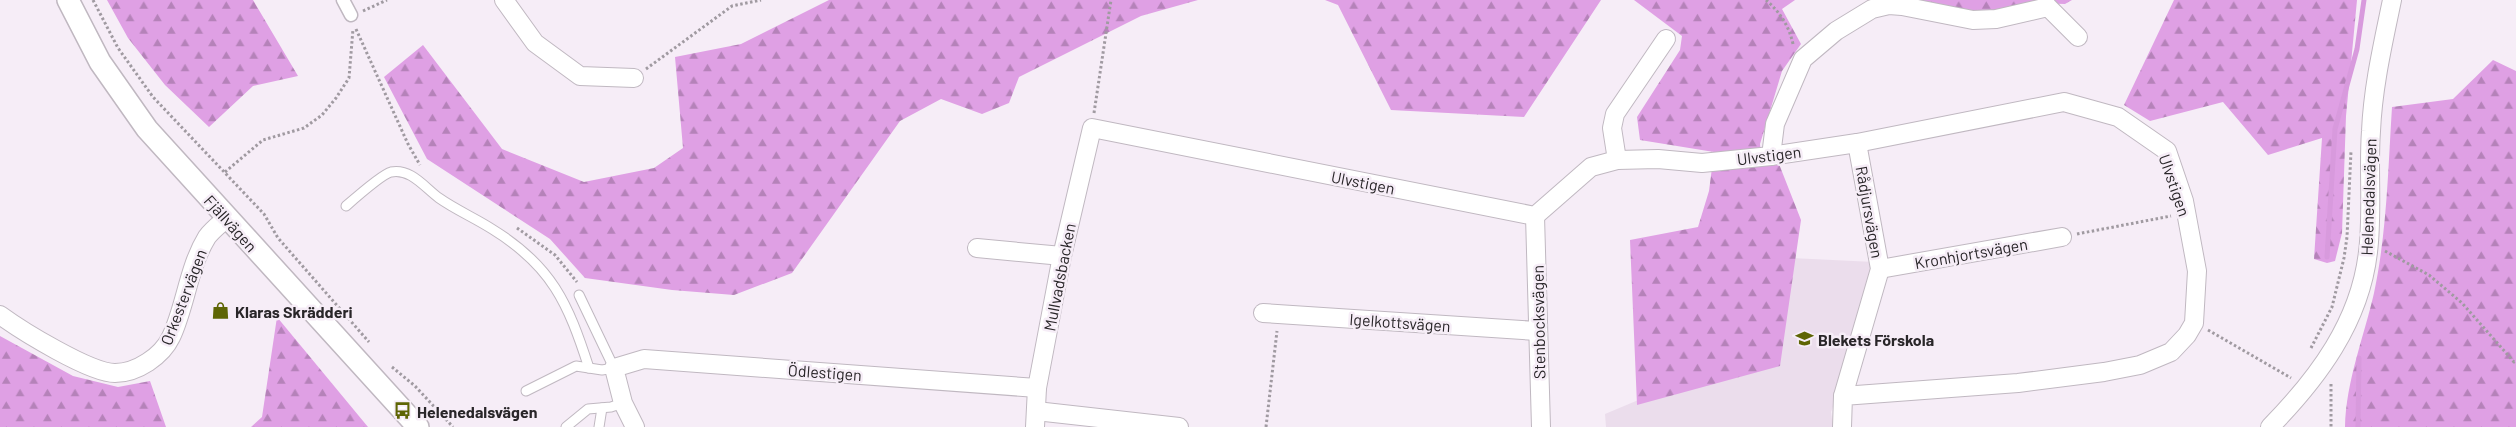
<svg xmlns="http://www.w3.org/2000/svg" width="2516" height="427" viewBox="0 0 2516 427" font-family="Barlow,sans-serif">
	<defs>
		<pattern id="forest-firs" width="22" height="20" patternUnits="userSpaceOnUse" patternTransform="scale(1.25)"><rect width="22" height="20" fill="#dfa0e4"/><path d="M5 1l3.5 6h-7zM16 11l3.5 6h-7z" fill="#b582b9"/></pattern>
	</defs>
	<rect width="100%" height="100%" fill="#f6edf7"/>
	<polygon fill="#ebddec" points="1791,258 1874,262 1876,290 1831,412 1833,427 1606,427 1605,414 1722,365"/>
	<g fill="url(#forest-firs)">
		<polygon points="107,0 253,0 298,76 253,86 209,127 165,85 128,38"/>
		<polygon points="829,0 1198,0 1141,16 1019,77 1009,103 982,114 941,99 900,121 792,273 734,295 672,290 585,278 550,239 427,159 384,77 423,45 502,149 584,182 654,168 683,148 675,57 741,44"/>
		<polygon points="1325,0 1601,0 1524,117 1391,110 1338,5"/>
		<polygon points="1634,0 1795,0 1782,9 1801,44 1782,71 1760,144 1762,166 1779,164 1801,220 1780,366 1637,405 1630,240 1698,227 1709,191 1714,152 1640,140 1637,117 1680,50 1682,36"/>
		<polygon points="1906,0 2072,0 2065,4 2029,3 1995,10 1964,10"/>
		<polygon points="2174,0 2357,0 2346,116 2342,233 2335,261 2327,263 2314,259 2322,138 2268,155 2223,102 2150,121 2124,105"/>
		<path d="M2493 60 2516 71V427H2345C2346 381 2364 337 2374 293 2387 232 2388 169 2392 107L2453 99Z"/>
		<polygon points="277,317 368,427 251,427 262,417"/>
		<polygon points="0,336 73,376 118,387 150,381 166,427 0,427"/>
	</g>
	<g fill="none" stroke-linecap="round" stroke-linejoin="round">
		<g stroke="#d89add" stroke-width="5">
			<polyline points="2327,257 2335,129 2357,49 2364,0"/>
			<polyline points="2358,427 2359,358"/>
		</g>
		<defs>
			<g id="service">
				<path d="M346 206C354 199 383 174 391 172 411 168 425 188 439 198 456 210 475 218 492 229 552 266 568 303 589 368"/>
				<polyline points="526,391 576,366 602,370 614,368 579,295"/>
				<polyline points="566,427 588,409 611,407 623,403"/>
				<polyline points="599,427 602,408"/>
			</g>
			<polyline id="pedestrian" points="343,0 351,15"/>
			<g id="minor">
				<polyline points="504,0 535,43 580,76 634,78"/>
				<polyline points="1771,156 1775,124 1803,59 1836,31 1872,9 1889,5 1902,6 1973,20 1996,19 2048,7 2078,37"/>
				<polyline points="1617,160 1612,128 1615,114 1666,39"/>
				<polyline points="1535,216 1541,427"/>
				<polyline points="977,248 1062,256"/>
				<polyline points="1880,269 2062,237"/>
				<polyline points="1263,313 1537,331"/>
				<path d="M0 315C22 331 90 373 115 373 137 373 162 356 171 337 186 305 188 268 207 237 212 230 220 224 227 218"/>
				<polyline points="1843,396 1880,269 1857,143"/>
				<polyline points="1036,411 1179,427"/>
				<polyline points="635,427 623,403 614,368 644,359 1037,388"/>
				<polyline points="1035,427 1037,388 1062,256 1092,128 1535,216 1591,167 1617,160 1658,159 1702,163 1771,156 1857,143 2064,102 2118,117 2167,151 2184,201 2197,271 2194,323 2187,335 2171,352 2140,365 2104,372 2018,383 1843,396 1842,427"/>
				<path d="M2270 427C2318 378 2360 322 2368 252 2373 212 2368 171 2371 131 2373 86 2383 44 2392 0"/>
			</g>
			<polyline id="tertiary" points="68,0 100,62 147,129 418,427"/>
		</defs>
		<use href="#service" stroke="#c0b8c1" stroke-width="11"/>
		<use href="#pedestrian" stroke="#c0b8c1" stroke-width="15"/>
		<use href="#minor" stroke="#c0b8c1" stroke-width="20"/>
		<use href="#tertiary" stroke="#c0b8c1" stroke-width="24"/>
		<g stroke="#a09aa1" stroke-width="3" stroke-dasharray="2.5 2.5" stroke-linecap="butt">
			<polyline points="93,0 118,48 153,97 264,214 278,238 369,342"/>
			<path d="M1766 0C1780 12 1789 26 1793 44"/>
			<polyline points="363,11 387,0"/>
			<polyline points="356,29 408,144 420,165"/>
			<polyline points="646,69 732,6 761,0"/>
			<polyline points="1094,113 1111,0"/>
			<polyline points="225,172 263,140 304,128 322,115 336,98 349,78 353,29"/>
			<polyline points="517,228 555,255 577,282"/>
			<polyline points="2077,234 2171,216"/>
			<polyline points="2385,251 2429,275 2462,303 2514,362 2516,360"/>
			<polyline points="2208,330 2291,378"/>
			<polyline points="2311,348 2332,307 2344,258 2347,237 2351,151"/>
			<polyline points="392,367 415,386 453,427"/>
			<polyline points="2331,384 2331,427"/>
			<polyline points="1266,427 1277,331"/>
		</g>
		<use href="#service" stroke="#fff" stroke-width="9"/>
		<use href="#pedestrian" stroke="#fff" stroke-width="12"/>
		<use href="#minor" stroke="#fff" stroke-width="18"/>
		<use href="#tertiary" stroke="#fff" stroke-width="21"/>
	</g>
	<defs>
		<symbol id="shop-bare" viewBox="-9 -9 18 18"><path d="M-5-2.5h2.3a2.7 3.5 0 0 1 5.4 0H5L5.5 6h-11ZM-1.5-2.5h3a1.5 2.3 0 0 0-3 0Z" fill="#5e6504" stroke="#f6edf7" stroke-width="2.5" paint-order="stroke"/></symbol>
		<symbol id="school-bare" viewBox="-9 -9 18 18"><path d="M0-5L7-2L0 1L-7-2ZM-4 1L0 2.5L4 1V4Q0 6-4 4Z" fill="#5e6504" stroke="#f6edf7" stroke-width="2.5" paint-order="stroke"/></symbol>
		<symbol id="bus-bare" viewBox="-9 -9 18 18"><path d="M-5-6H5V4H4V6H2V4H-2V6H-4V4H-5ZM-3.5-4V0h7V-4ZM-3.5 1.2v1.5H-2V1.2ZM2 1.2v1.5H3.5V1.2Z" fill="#5e6504" stroke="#f6edf7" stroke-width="2.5" paint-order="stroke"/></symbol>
	</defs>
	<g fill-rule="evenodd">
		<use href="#shop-bare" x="208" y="298" width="25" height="25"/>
		<use href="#school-bare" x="1792" y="326" width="25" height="25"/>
		<use href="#bus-bare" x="390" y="398" width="25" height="25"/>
	</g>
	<g text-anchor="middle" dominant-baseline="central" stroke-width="5" stroke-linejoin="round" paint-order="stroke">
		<g font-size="16" fill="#292629" stroke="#f6edf7">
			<text transform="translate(1769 155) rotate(-7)">Ulvstigen</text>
			<text transform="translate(1363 182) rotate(11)">Ulvstigen</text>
			<text transform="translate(2175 185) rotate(71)">Ulvstigen</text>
			<text transform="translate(2368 197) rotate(-88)">Helenedalsvägen</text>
			<text transform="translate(1870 212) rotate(80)">Rådjursvägen</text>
			<text transform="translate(231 223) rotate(48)">Fjällvägen</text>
			<text transform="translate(1971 253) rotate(-10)">Kronhjortsvägen</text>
			<text transform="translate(1059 277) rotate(-79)">Mullvadsbacken</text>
			<text transform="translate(183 297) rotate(-69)">Orkestervägen</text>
			<text transform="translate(1400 322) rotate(4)">Igelkottsvägen</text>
			<text transform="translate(1538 322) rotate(-91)">Stenbocksvägen</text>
			<text transform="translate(825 372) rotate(4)">Ödlestigen</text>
		</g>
		<g font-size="16" font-weight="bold" fill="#292629" stroke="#f6edf7" text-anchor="start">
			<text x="235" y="311">Klaras Skrädderi</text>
			<text x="1818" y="339">Blekets Förskola</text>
			<text x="417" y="411">Helenedalsvägen</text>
		</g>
	</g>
</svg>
